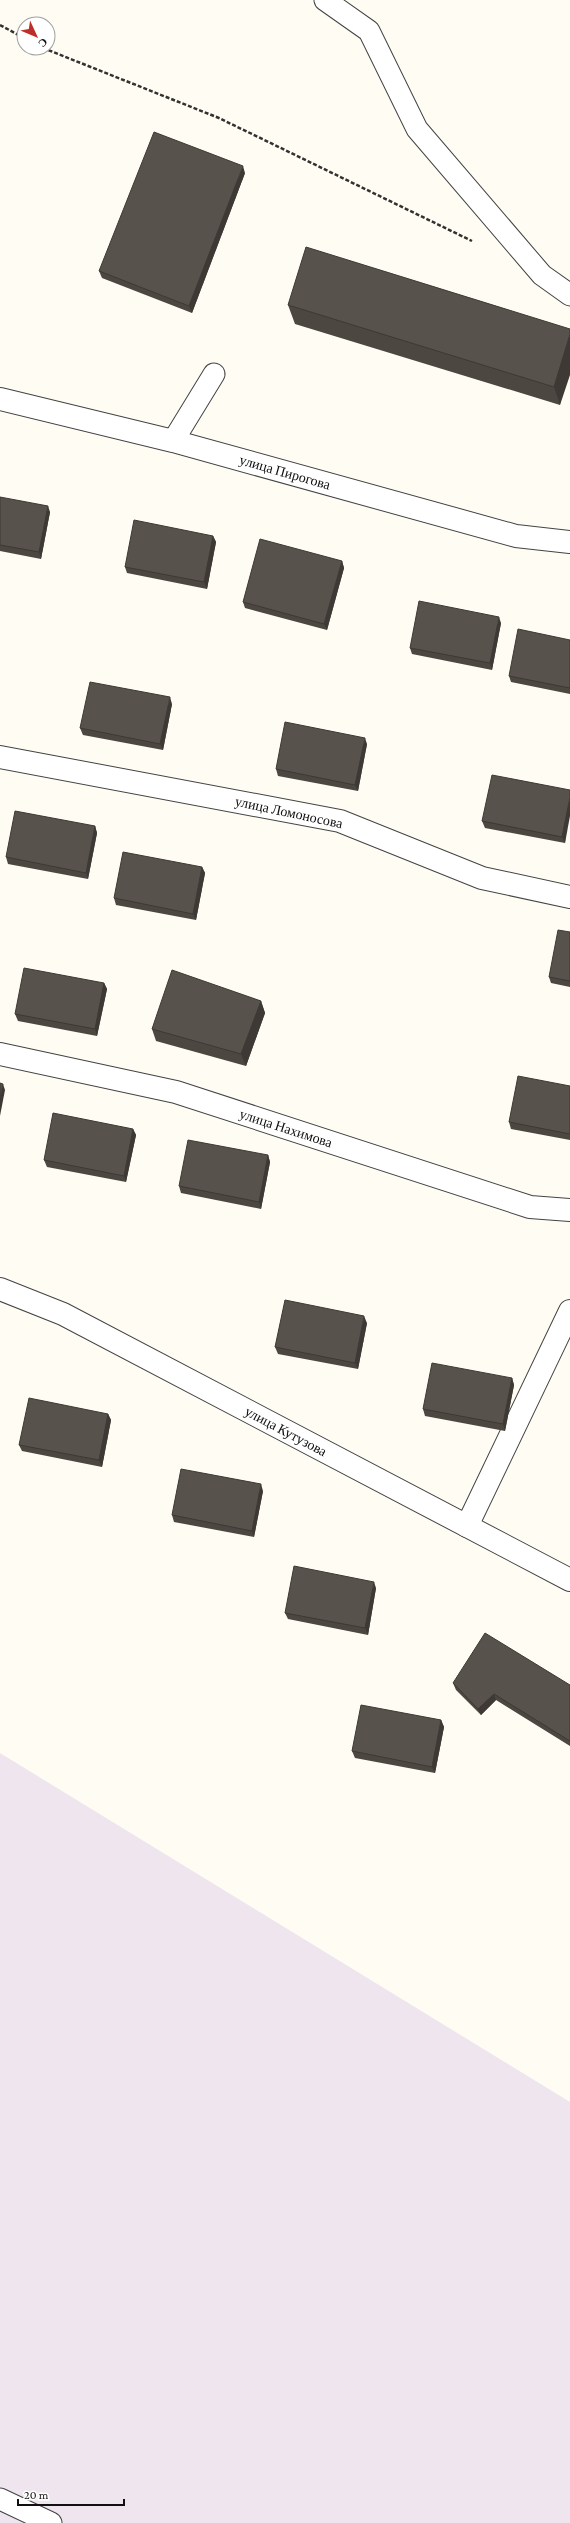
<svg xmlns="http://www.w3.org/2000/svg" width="570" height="2523" viewBox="0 0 570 2523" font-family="'Crimson Pro',serif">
	<rect width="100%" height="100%" fill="#fffdf3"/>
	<polygon fill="#eee5ee" points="0,1753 570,2102 570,2523 0,2523"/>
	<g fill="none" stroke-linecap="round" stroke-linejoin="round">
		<defs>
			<g id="lane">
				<polyline points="325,0 369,31 417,129 542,275 570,295"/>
				<polyline points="173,441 214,374"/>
				<polyline points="0,2499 51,2523"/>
			</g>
			<g id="street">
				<polyline points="0,399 173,441 516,536 570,542"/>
				<polyline points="0,757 340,821 482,878 570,897"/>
				<polyline points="0,1054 176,1092 530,1207 570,1210"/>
				<polyline points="0,1289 63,1314 570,1580"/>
				<polyline points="467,1526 570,1311"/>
			</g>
		</defs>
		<use href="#lane" stroke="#434343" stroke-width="23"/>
		<use href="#street" stroke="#434343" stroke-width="24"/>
		<g stroke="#323232" stroke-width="2.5" stroke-dasharray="4 2" stroke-linecap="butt">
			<polyline points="0,25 24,38"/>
			<polyline points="43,48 219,118 472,241"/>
		</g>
		<use href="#lane" stroke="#fff" stroke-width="21"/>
		<use href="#street" stroke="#fff" stroke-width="22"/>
	</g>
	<g fill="#4c4741">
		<polygon points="245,173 192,313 102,278 99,271"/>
		<polygon points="288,305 570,329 560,405 295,324"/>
		<polygon points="0,497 50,512 41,559 0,551"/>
		<polygon points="213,536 216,542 207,589 127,573 125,567"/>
		<polygon points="342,561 344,568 327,630 245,608 243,602"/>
		<polygon points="501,623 492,670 412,654 410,648"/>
		<polygon points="570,640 570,694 511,682 509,676"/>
		<polygon points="172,704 163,750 83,735 80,728"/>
		<polygon points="367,744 358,791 278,776 276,769"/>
		<polygon points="570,790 565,843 485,828 482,821"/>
		<polygon points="95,826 97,833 88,879 8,864 6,857"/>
		<polygon points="202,867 205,873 196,920 116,905 114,898"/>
		<polygon points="570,932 570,987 551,983 549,977"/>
		<polygon points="104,983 107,989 97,1036 18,1021 15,1014"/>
		<polygon points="261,1001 265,1013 246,1066 156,1041 152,1029"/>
		<polygon points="570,1086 570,1140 511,1129 509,1122"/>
		<polygon points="133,1129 136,1135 126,1182 47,1167 44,1160"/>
		<polygon points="268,1155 270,1162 261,1209 181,1193 179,1186"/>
		<polygon points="367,1323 358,1369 278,1354 275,1347"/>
		<polygon points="512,1378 514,1385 505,1431 425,1416 423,1409"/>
		<polygon points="108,1414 111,1420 102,1467 22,1451 19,1445"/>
		<polygon points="263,1491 254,1537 174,1522 172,1515"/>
		<polygon points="376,1588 368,1635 288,1619 285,1613"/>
		<polygon points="453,1683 570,1685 570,1746 496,1700 481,1715 456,1690"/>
		<polygon points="441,1720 444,1727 435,1773 355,1758 352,1751"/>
	</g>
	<g fill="#3e3935">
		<polygon points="243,166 245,173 192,313 189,306"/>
		<polygon points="570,334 570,375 560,405 554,387"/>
		<polygon points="48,506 50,512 41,559 39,552"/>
		<polygon points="213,536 216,542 207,589 204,582"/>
		<polygon points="342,561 344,568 327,630 324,624"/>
		<polygon points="499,617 501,623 492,670 490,663"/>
		<polygon points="170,697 172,704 163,750 160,744"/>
		<polygon points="365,738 367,744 358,791 355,785"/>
		<polygon points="570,797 570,816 565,843 562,837"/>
		<polygon points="95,826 97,833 88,879 86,873"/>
		<polygon points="202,867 205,873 196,920 193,914"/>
		<polygon points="104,983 107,989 97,1036 95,1029"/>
		<polygon points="261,1001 265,1013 246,1066 241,1054"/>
		<polygon points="3,1084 5,1090 0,1116 0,1098"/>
		<polygon points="133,1129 136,1135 126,1182 124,1176"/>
		<polygon points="268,1155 270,1162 261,1209 259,1202"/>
		<polygon points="364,1316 367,1323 358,1369 355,1363"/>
		<polygon points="512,1378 514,1385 505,1431 503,1424"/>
		<polygon points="108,1414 111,1420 102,1467 99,1460"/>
		<polygon points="261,1484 263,1491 254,1537 252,1531"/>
		<polygon points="374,1582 376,1588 368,1635 365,1628"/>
		<polygon points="494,1694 496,1700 481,1715 478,1709"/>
		<polygon points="441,1720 444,1727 435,1773 432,1767"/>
	</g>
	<g fill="#58524c" stroke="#3e3935">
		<polygon points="154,132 243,166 189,306 99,271"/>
		<polygon points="306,247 570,329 570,334 554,387 288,305"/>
		<polygon points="0,497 48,506 39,552 0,545"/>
		<polygon points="134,520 213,536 204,582 125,567"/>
		<polygon points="260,539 342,561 324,624 243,602"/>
		<polygon points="419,601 499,617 490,663 410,648"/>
		<polygon points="518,629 570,640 570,688 509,676"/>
		<polygon points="90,682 170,697 160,744 80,728"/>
		<polygon points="285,722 365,738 355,785 276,769"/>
		<polygon points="492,775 570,790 570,797 562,837 482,821"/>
		<polygon points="15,811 95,826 86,873 6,857"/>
		<polygon points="123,852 202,867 193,914 114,898"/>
		<polygon points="558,930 570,932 570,981 549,977"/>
		<polygon points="24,968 104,983 95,1029 15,1014"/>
		<polygon points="172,970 261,1001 241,1054 152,1029"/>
		<polygon points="518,1076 570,1086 570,1134 509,1122"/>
		<polygon points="0,1083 3,1084 0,1098"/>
		<polygon points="53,1113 133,1129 124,1176 44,1160"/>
		<polygon points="188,1140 268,1155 259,1202 179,1186"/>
		<polygon points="285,1300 364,1316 355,1363 275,1347"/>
		<polygon points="432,1363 512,1378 503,1424 423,1409"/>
		<polygon points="29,1398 108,1414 99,1460 19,1445"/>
		<polygon points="181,1469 261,1484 252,1531 172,1515"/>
		<polygon points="294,1566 374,1582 365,1628 285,1613"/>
		<polygon points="485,1633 570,1685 570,1741 494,1694 478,1709 453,1683"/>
		<polygon points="361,1705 441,1720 432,1767 352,1751"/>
	</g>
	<g text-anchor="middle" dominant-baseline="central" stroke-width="4" stroke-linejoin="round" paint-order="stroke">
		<g font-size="14" fill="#101010" stroke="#fff">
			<text transform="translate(285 472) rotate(16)">улица Пирогова</text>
			<text transform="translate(289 812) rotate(12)">улица Ломоносова</text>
			<text transform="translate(286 1128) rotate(18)">улица Нахимова</text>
			<text transform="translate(286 1431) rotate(28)">улица Кутузова</text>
		</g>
	</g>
	<g transform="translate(36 36) rotate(134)"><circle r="19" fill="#ffffff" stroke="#9f9f9f"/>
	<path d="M0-3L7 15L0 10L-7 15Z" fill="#be2f29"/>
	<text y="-6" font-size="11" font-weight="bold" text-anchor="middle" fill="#101010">С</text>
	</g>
	<path d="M18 2499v6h106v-6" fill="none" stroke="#101010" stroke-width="2"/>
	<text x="24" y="2499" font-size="12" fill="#101010" stroke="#ffffff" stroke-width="3" paint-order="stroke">20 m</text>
</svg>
